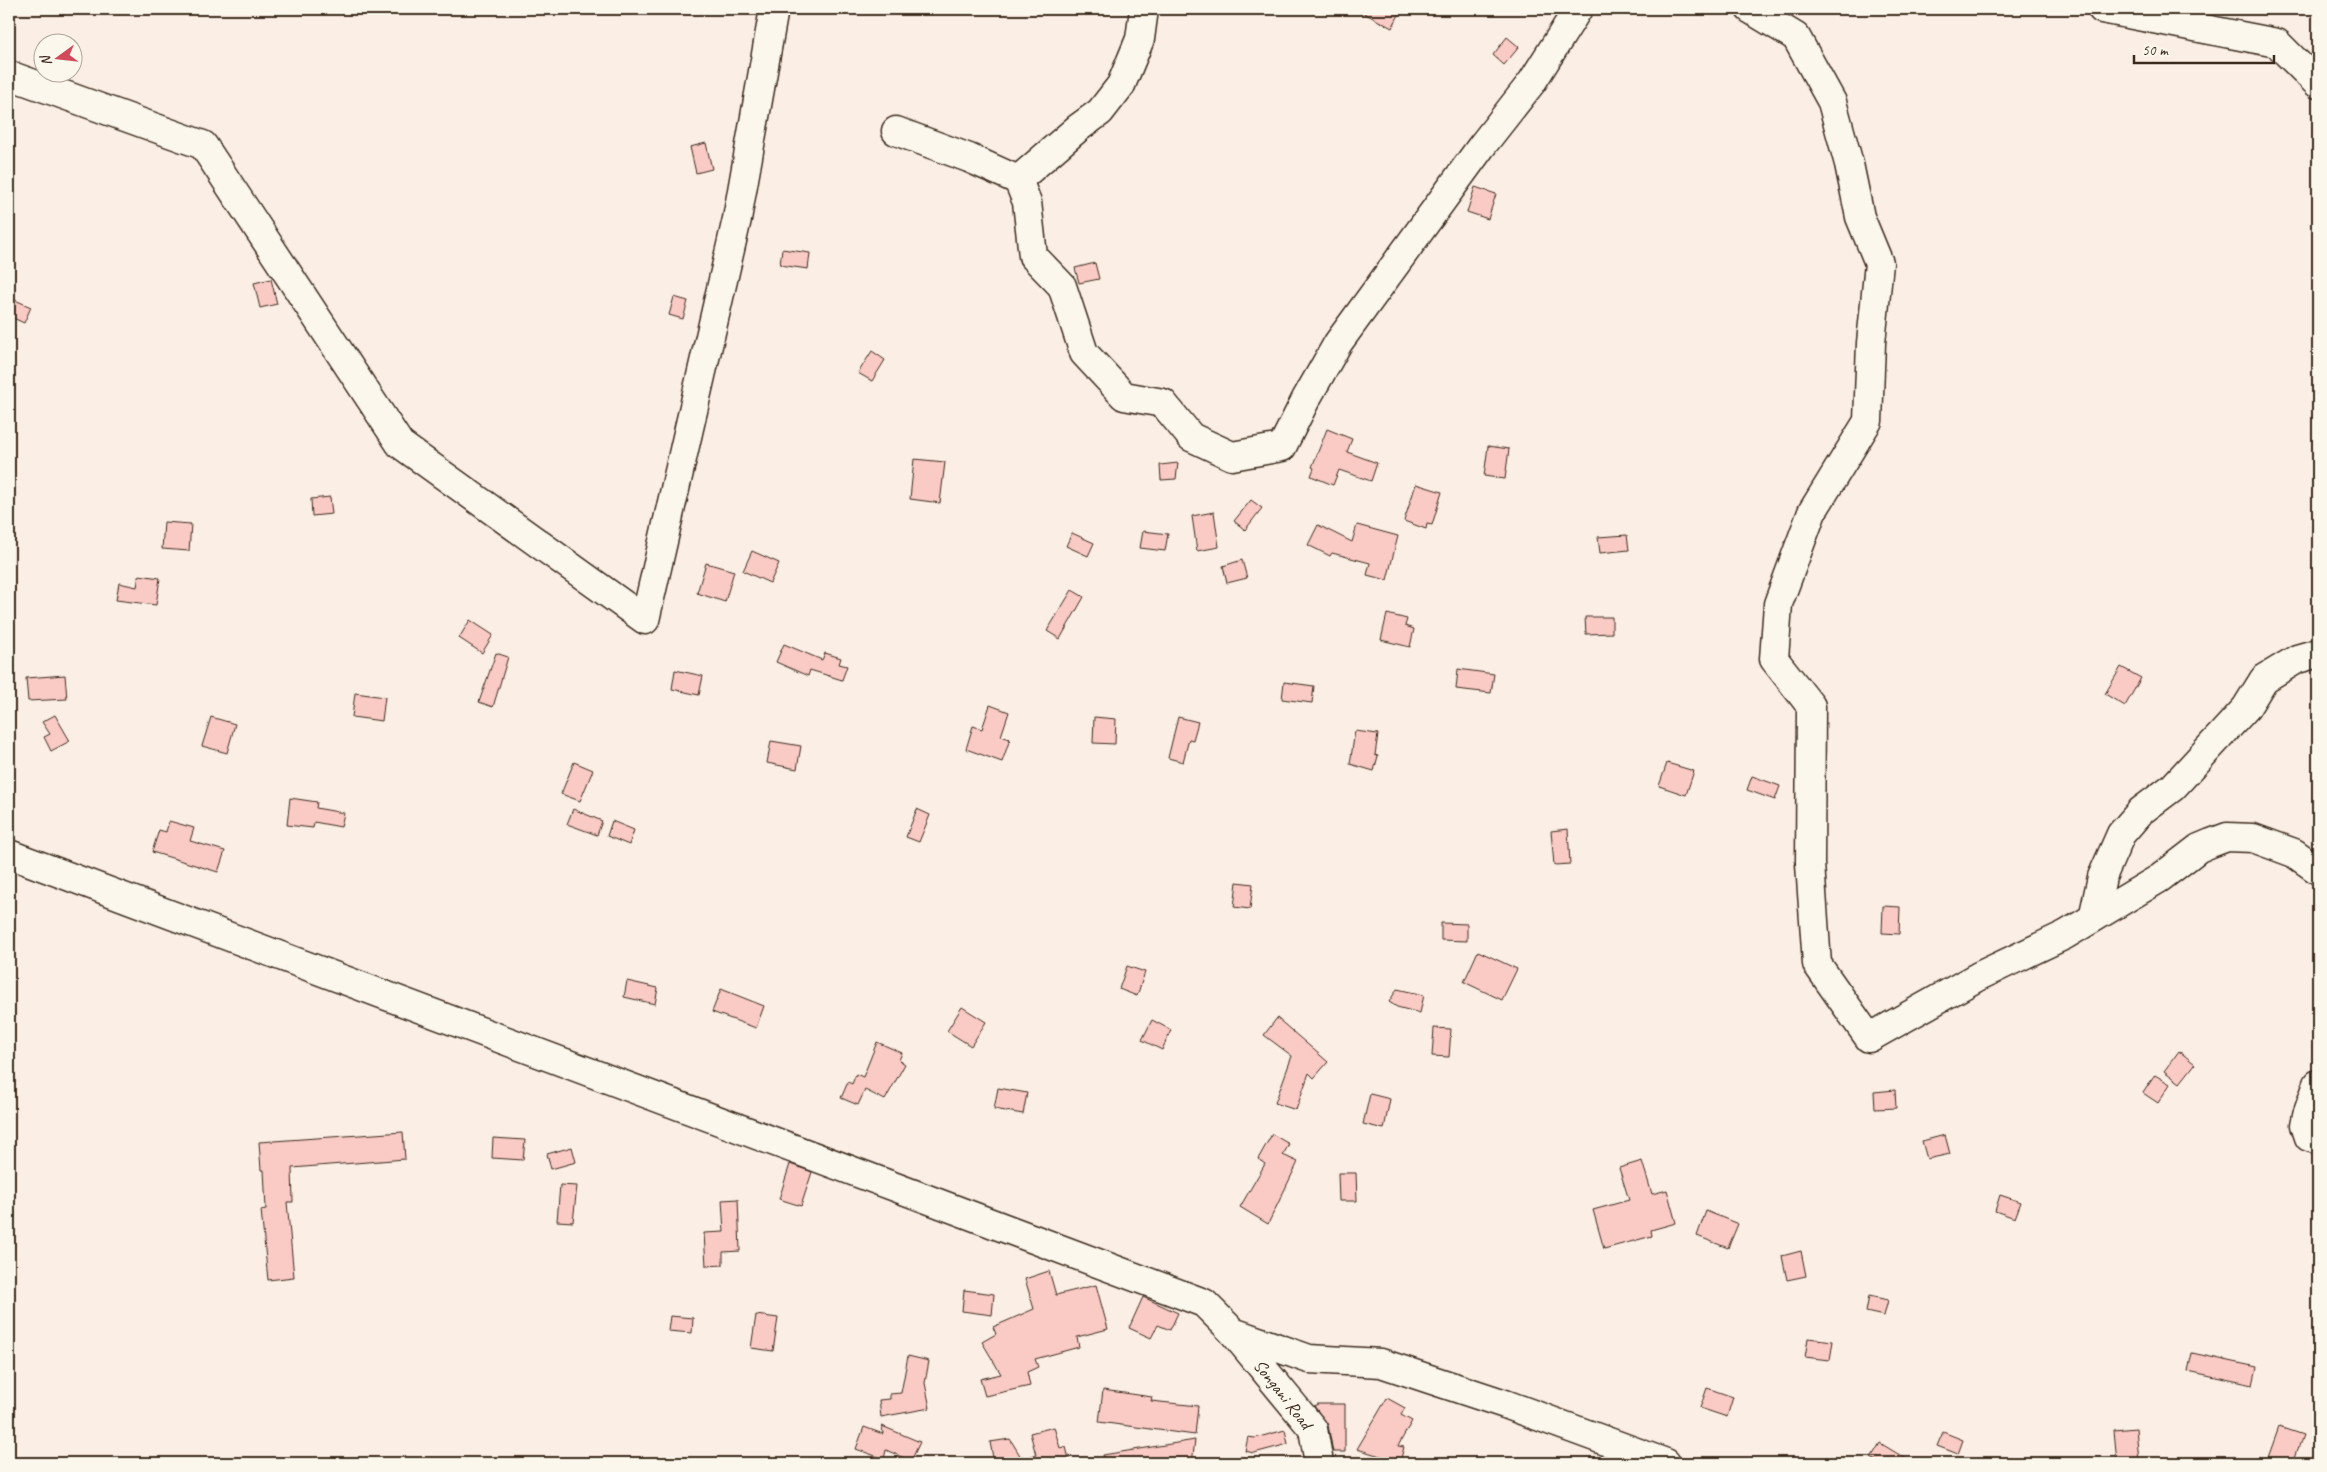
<svg xmlns="http://www.w3.org/2000/svg" width="2327" height="1472" viewBox="0 0 2327 1472" font-family="Caveat,sans-serif">
	<rect width="100%" height="100%" fill="#fbeee4"/>
	<filter id="ink" filterUnits="userSpaceOnUse"><feTurbulence type="fractalNoise" baseFrequency=".02" numOctaves="2"/><feDisplacementMap in="SourceGraphic" scale="10" xChannelSelector="R" yChannelSelector="G"/><feConvolveMatrix kernelMatrix="1 2 1 2 8 2 1 2 1" color-interpolation-filters="sRGB"/></filter>
	<g filter="url(#ink)">
		<g fill="#facac5" stroke="#3b2a1e">
			<polygon points="1356,9 1402,9 1392,28"/>
			<polygon points="1507,37 1519,47 1504,65 1493,55"/>
			<polygon points="706,143 712,169 696,173 690,147"/>
			<polygon points="1475,187 1496,194 1488,219 1467,212"/>
			<polygon points="782,249 810,253 808,269 780,265"/>
			<polygon points="1095,263 1099,279 1079,283 1075,268"/>
			<polygon points="271,279 277,304 260,308 254,283"/>
			<polygon points="674,297 688,301 683,319 669,315"/>
			<polygon points="15,300 31,307 24,323 9,316"/>
			<polygon points="872,351 885,360 872,381 858,373"/>
			<polygon points="1327,429 1352,439 1347,452 1377,463 1371,481 1339,470 1333,485 1311,476 1314,468 1312,467"/>
			<polygon points="1488,446 1509,449 1505,479 1484,476"/>
			<polygon points="914,459 945,462 940,503 910,499"/>
			<polygon points="1178,463 1176,479 1161,480 1160,465"/>
			<polygon points="1416,484 1442,492 1432,525 1427,524 1426,529 1404,521"/>
			<polygon points="330,497 332,514 312,516 311,499"/>
			<polygon points="1251,500 1262,508 1245,530 1234,521"/>
			<polygon points="1214,512 1219,547 1197,551 1192,516"/>
			<polygon points="164,522 191,524 189,551 162,549"/>
			<polygon points="1318,525 1352,542 1357,525 1398,536 1387,580 1367,575 1370,563 1332,553 1330,556 1308,545"/>
			<polygon points="1143,531 1168,534 1165,551 1140,548"/>
			<polygon points="1072,533 1094,543 1088,556 1066,546"/>
			<polygon points="1627,535 1629,550 1600,553 1598,537"/>
			<polygon points="752,551 779,563 770,583 743,571"/>
			<polygon points="1242,560 1247,578 1227,583 1223,566"/>
			<polygon points="706,563 734,571 725,602 697,593"/>
			<polygon points="139,575 160,578 156,605 116,600 119,583 137,587"/>
			<polygon points="1072,590 1084,597 1060,639 1047,631"/>
			<polygon points="1387,614 1407,619 1405,626 1414,629 1410,647 1381,640"/>
			<polygon points="1585,617 1612,617 1612,633 1586,634"/>
			<polygon points="470,620 493,635 482,653 459,638"/>
			<polygon points="784,644 822,660 825,653 841,658 839,664 847,666 842,680 810,670 808,676 776,662"/>
			<polygon points="496,653 508,657 493,707 479,702"/>
			<polygon points="2121,667 2141,678 2125,706 2105,694"/>
			<polygon points="1458,669 1494,674 1491,693 1456,689"/>
			<polygon points="675,670 703,676 699,695 672,689"/>
			<polygon points="65,675 67,699 28,701 26,678"/>
			<polygon points="1284,682 1314,686 1312,703 1282,699"/>
			<polygon points="355,693 385,697 382,721 352,717"/>
			<polygon points="990,705 1009,712 1001,736 1010,739 1002,762 966,749 973,726 982,729"/>
			<polygon points="55,715 70,741 51,751 44,737 50,734 42,722"/>
			<polygon points="211,717 235,724 227,753 202,746"/>
			<polygon points="1094,717 1116,719 1115,744 1093,743"/>
			<polygon points="1178,717 1198,722 1193,740 1189,739 1183,762 1168,758"/>
			<polygon points="1355,731 1378,734 1375,755 1378,756 1374,771 1350,764"/>
			<polygon points="771,741 801,746 797,769 767,763"/>
			<polygon points="574,762 593,770 580,801 561,794"/>
			<polygon points="1667,763 1694,771 1686,795 1659,786"/>
			<polygon points="1752,776 1780,786 1775,800 1747,790"/>
			<polygon points="290,798 317,802 316,808 344,813 341,827 314,822 313,828 287,825"/>
			<polygon points="573,809 602,821 597,835 567,824"/>
			<polygon points="917,809 930,815 919,842 906,837"/>
			<polygon points="169,821 194,828 190,841 225,851 218,872 152,852 159,830 166,832"/>
			<polygon points="612,821 634,830 629,845 607,836"/>
			<polygon points="1568,829 1570,864 1554,865 1551,831"/>
			<polygon points="1237,882 1253,884 1250,909 1234,907"/>
			<polygon points="1883,906 1900,907 1899,934 1882,933"/>
			<polygon points="1441,923 1467,924 1467,941 1441,940"/>
			<polygon points="1478,951 1517,969 1502,1000 1464,982"/>
			<polygon points="1127,966 1145,972 1137,996 1119,989"/>
			<polygon points="627,981 658,988 655,1004 624,997"/>
			<polygon points="721,989 764,1006 756,1028 712,1012"/>
			<polygon points="1397,989 1424,995 1420,1013 1397,1007 1389,1002"/>
			<polygon points="962,1007 986,1022 971,1046 947,1031"/>
			<polygon points="1277,1018 1328,1062 1314,1078 1309,1073 1296,1110 1275,1103 1292,1056 1264,1035"/>
			<polygon points="1152,1020 1171,1030 1162,1050 1142,1040"/>
			<polygon points="1434,1028 1451,1029 1449,1057 1432,1056"/>
			<polygon points="877,1042 902,1053 899,1060 905,1064 885,1100 865,1090 858,1105 841,1098 848,1082 852,1084 856,1074 863,1077"/>
			<polygon points="2179,1051 2195,1064 2180,1083 2164,1071"/>
			<polygon points="2155,1075 2170,1084 2158,1103 2143,1093"/>
			<polygon points="998,1088 1027,1093 1023,1114 994,1109"/>
			<polygon points="1895,1090 1896,1108 1875,1109 1874,1092"/>
			<polygon points="1370,1094 1390,1099 1384,1129 1363,1124"/>
			<polygon points="403,1132 405,1159 292,1168 293,1202 287,1202 294,1277 268,1280 261,1210 266,1209 264,1170 261,1170 259,1142"/>
			<polygon points="1272,1134 1289,1144 1283,1155 1298,1162 1268,1224 1240,1207 1265,1164 1258,1159"/>
			<polygon points="1945,1135 1950,1154 1927,1159 1922,1141"/>
			<polygon points="493,1138 525,1140 523,1160 492,1158"/>
			<polygon points="572,1147 576,1162 551,1169 547,1154"/>
			<polygon points="1642,1161 1652,1194 1667,1190 1676,1223 1651,1230 1652,1236 1604,1249 1593,1210 1629,1200 1619,1168"/>
			<polygon points="790,1164 812,1172 801,1206 779,1199"/>
			<polygon points="1338,1173 1356,1173 1357,1201 1339,1201"/>
			<polygon points="560,1185 577,1186 573,1222 557,1221"/>
			<polygon points="2000,1195 2021,1202 2015,1218 1995,1211"/>
			<polygon points="738,1199 740,1251 723,1252 723,1265 706,1266 704,1233 724,1232 722,1200"/>
			<polygon points="1706,1211 1738,1224 1728,1248 1697,1236"/>
			<polygon points="1801,1251 1806,1276 1787,1280 1782,1256"/>
			<polygon points="1049,1271 1056,1295 1096,1285 1108,1329 1077,1337 1079,1347 1035,1359 1038,1367 1027,1372 1030,1386 985,1396 980,1379 1001,1374 982,1342 996,1334 993,1327 1034,1309 1025,1279"/>
			<polygon points="964,1290 994,1294 992,1315 962,1311"/>
			<polygon points="1869,1296 1888,1300 1884,1316 1866,1312"/>
			<polygon points="1143,1297 1178,1313 1170,1330 1158,1325 1151,1338 1129,1328"/>
			<polygon points="756,1315 778,1318 773,1351 751,1348"/>
			<polygon points="670,1316 693,1318 692,1333 668,1331"/>
			<polygon points="1808,1338 1833,1341 1830,1360 1805,1357"/>
			<polygon points="2192,1353 2257,1367 2253,1385 2188,1371"/>
			<polygon points="908,1356 929,1361 925,1383 930,1408 881,1417 879,1400 890,1399 890,1394 901,1393"/>
			<polygon points="1707,1388 1733,1397 1727,1417 1700,1408"/>
			<polygon points="1103,1390 1152,1397 1151,1401 1198,1406 1195,1435 1099,1422"/>
			<polygon points="1387,1398 1405,1408 1401,1415 1412,1421 1398,1446 1404,1447 1400,1462 1357,1449"/>
			<polygon points="1318,1404 1345,1404 1345,1452 1333,1452 1328,1425 1314,1406"/>
			<polygon points="882,1426 920,1442 911,1461 886,1450 884,1459 856,1449 864,1427 883,1434"/>
			<polygon points="1054,1427 1060,1448 1066,1447 1070,1463 994,1463 990,1442 1010,1439 1024,1462 1023,1458 1036,1455 1030,1433"/>
			<polygon points="2279,1427 2303,1435 2293,1463 2266,1463"/>
			<polygon points="2136,1428 2139,1461 2117,1463 2114,1430"/>
			<polygon points="1285,1430 1288,1444 1254,1453 1245,1451 1248,1437 1255,1438"/>
			<polygon points="1943,1432 1963,1440 1958,1454 1937,1446"/>
			<polygon points="1195,1440 1192,1463 1104,1463 1103,1455"/>
			<polygon points="1880,1443 1913,1463 1880,1463 1871,1458"/>
		</g>
		<g fill="none" stroke-linecap="round" stroke-linejoin="round">
			<defs>
				<g id="minor">
					<polyline points="1750,9 1796,37 1832,102 1849,164 1860,217 1879,263 1871,343 1868,421 1812,512 1778,604 1774,659 1811,706 1810,864 1817,964 1869,1038 1979,976 2065,935 2160,878 2199,848 2211,843 2227,837 2253,838 2294,853 2318,870"/>
					<polyline points="2102,9 2277,43 2318,84"/>
					<polyline points="9,75 203,145 400,444 645,620 737,219 774,9"/>
					<polyline points="896,131 969,158 1018,180 1027,202 1033,256 1062,286 1084,353 1124,396 1163,403 1191,437 1232,456 1282,447 1306,399 1338,343 1481,147 1532,82 1578,9"/>
					<polyline points="1018,180 1078,128 1100,112 1121,85 1140,39 1144,9"/>
					<polyline points="9,854 1204,1303 1233,1332 1309,1359 1381,1363 1505,1404 1666,1463"/>
					<polyline points="2093,918 2102,877 2121,834 2141,811 2173,787 2246,708 2264,679 2297,659 2318,653"/>
					<polyline points="2318,1084 2307,1115 2305,1125 2309,1137 2318,1140"/>
					<polyline points="1233,1332 1313,1429 1319,1463"/>
				</g>
			</defs>
			<use href="#minor" stroke="#3b2a1e" stroke-width="31"/>
			<use href="#minor" stroke="#fbf7ec" stroke-width="28"/>
		</g>
	</g>
	<g text-anchor="middle" dominant-baseline="central" stroke-width="4.5" stroke-linejoin="round" paint-order="stroke">
		<g font-size="18" fill="#3b2a1e" stroke="#fbf7ec">
			<text transform="translate(1283 1394) rotate(52)">Songani Road</text>
		</g>
	</g>
	<rect width="2327" height="1472" fill="none" stroke="#fbf7ec" stroke-width="30"/>
	<rect x="15" y="15" width="2297" height="1442" fill="none" stroke="#3b2a1e" stroke-width="2" filter="url(#ink)"/>
	<g transform="translate(58 58) rotate(255)"><circle r="24" fill="#fbf7ec" stroke="#aea59a"/>
	<path d="M0-4L9 19L0 12L-9 19Z" fill="#d1495b"/>
	<text y="-8" font-size="14" font-weight="bold" text-anchor="middle" fill="#3b2a1e">N</text>
	</g>
	<path d="M2134 55v8h140v-8" fill="none" stroke="#3b2a1e" stroke-width="2.5"/>
	<text x="2142" y="55" font-size="15" fill="#3b2a1e" stroke="#fbf7ec" stroke-width="4" paint-order="stroke">50 m</text>
</svg>
